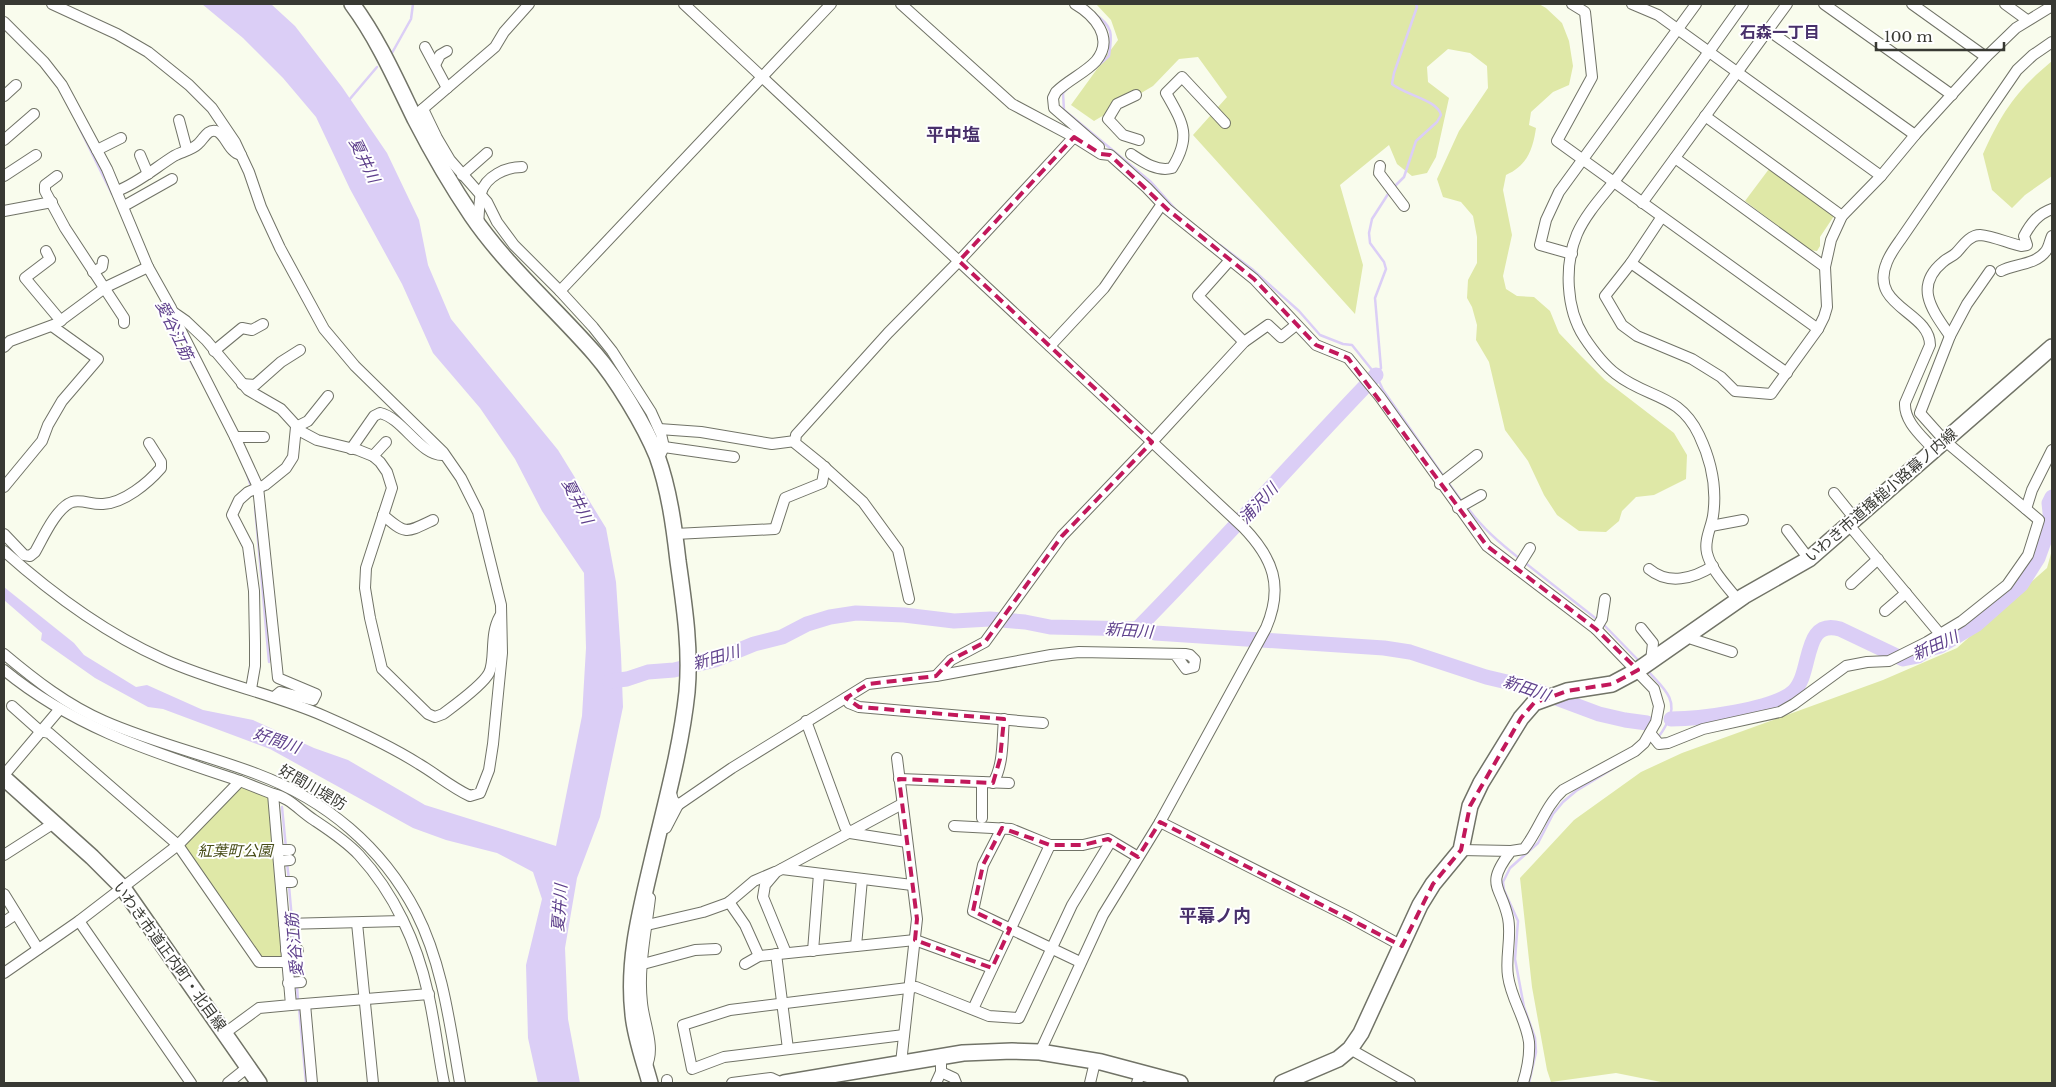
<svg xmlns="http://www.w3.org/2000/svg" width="2056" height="1087" viewBox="0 0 2056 1087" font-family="'Libre Baskerville','Noto Sans JP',serif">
	<rect width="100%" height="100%" fill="#f9fced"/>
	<g fill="#dfe8a7">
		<path d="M1096 4H1539L1546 8 1562 23 1569 41 1573 66 1569 85 1553 92 1531 112 1529 125 1536 128C1533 149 1527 166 1506 175L1503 190 1512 235 1503 276 1506 289 1517 296 1534 297 1550 311 1559 333 1581 356 1605 380 1674 433 1687 455 1686 479 1654 495 1636 497 1622 511 1619 521 1606 532 1579 531 1557 515 1544 495 1528 461 1505 430 1489 362 1476 340 1477 325 1472 307 1467 298 1468 280 1477 263V237L1473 216 1461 202 1443 197 1437 179 1459 131 1488 88 1487 66 1470 53 1448 49 1427 67 1428 82 1449 98 1436 157 1427 173 1412 176 1397 164 1389 145 1340 185 1363 265 1355 314 1193 135 1227 97 1198 57 1179 59 1153 86 1094 121 1071 105 1118 40 1111 20Z"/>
		<path d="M2052 61V176L2025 195 2012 208 1992 190 1983 154C2002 112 2016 91 2052 61Z"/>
		<polygon points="1769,169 1834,216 1820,237 1820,246 1817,251 1809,250 1745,201"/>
		<polygon points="2052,550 2052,1083 1666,1083 1616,1073 1551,1082 1547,1070 1532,987 1520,878 1574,820 1641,772 1682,753 1883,680 1957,648 2047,568"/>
		<polygon points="240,782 273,794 287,962 259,962 179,845"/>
	</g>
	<polygon fill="#dbcef6" points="202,4 271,4 295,26 342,87 387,153 419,220 428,265 451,319 558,450 606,528 616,582 621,655 623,707 600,817 577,878 565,948 568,1019 580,1083 538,1083 528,1038 526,965 542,899 533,872 497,853 446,840 413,828 270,749 163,709 148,707 95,678 41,640 42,633 4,600 4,587 74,643 84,655 136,687 147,685 203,710 253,720 314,748 348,760 425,805 556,846 582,716 586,648 584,573 542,511 515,459 480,408 433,353 402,284 350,189 316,117 283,78 243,38"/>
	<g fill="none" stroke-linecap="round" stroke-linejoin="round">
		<g stroke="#dbcef6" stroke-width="2.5">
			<polyline points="392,53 411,19 413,4"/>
			<path d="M1092 71 1109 56C1112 35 1114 27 1095 14"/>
			<polyline points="1067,89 1063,93 1064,110 1151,182 1177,211"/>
			<polyline points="349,100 377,67"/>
			<polyline points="78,125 112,194"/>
			<path d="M1394 187 1404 177 1416 141 1437 122 1441 115C1438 100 1405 95 1392 84L1394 73 1417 7 1416 4"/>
			<polyline points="1220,245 1252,269 1299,311 1320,335 1343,344 1352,345 1376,375 1383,390 1444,477"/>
			<polyline points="164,305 169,316"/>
			<polyline points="183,346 194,368"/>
			<polyline points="1376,375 1381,368 1375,298 1386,269 1384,262 1370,243 1369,233 1372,219 1390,191"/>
			<polyline points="247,474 251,487"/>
			<polyline points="1447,481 1463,503"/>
			<polyline points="255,507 269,662"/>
			<path d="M1467 507C1482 528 1500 543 1520 559"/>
			<polyline points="1524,562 1599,621"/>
			<polyline points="1603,624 1641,663"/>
			<path d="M1648 671C1662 687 1679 699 1668 721 1665 727 1663 732 1658 737"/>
			<polyline points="282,807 286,848"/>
			<polyline points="287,863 289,880"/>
			<polyline points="289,886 292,920"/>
			<polyline points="292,926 294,948"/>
			<polyline points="294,953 296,980"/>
			<polyline points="297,985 298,1002"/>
			<polyline points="299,1008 306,1083"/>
			<polyline points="1529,1083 1536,1052 1535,1038 1524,1007 1515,959 1518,921 1504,890 1503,882 1510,868 1538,843 1553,814 1563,802 1576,791 1619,765"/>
		</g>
		<g stroke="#dbcef6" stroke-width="15">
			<path d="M1137 629C1219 546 1295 459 1376 375"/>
			<polyline points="610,681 627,679 648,672 674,670 715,660 754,644 782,637 807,624 830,617 856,613 904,615 954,621 990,619 1025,622 1050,627 1137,629 1155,633 1384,648 1410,652 1486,677 1524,686 1599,714 1625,720 1647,723"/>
			<path d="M1671 719C1697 719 1775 710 1794 691 1813 672 1802 618 1840 629L1903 659 1918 656 1929 649 1940 646 1977 624 2021 585 2038 558 2051 522 2049 503 2052 497"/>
		</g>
		<defs>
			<g id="street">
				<path d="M684 4 1243 527C1273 558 1284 586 1266 628L1160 822 1103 915 1040 1052"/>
				<path d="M901 4 1012 104 1074 137 1101 154 1110 155 1147 188 1167 209 1254 279 1316 345 1348 358 1380 397 1487 546 1596 629 1654 689 1659 706 1656 722 1644 743 1635 751 1563 790C1545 806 1539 830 1524 849L1511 851C1484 886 1501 885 1508 918 1512 936 1505 957 1508 976 1511 999 1526 1019 1529 1042 1530 1056 1527 1070 1523 1083"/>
				<path d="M1075 4C1094 15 1115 38 1096 61 1085 73 1068 80 1056 92L1053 98 1054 108 1099 147"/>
				<polyline points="1572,4 1585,12 1592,77 1557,141 1818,329"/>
				<polyline points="1632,4 1658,15 1881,176"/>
				<polyline points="1824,4 1952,95"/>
				<polyline points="1912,4 1986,57"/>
				<polyline points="2005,4 2027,20"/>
				<polyline points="4,22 44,62 62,85 107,169 148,267 171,308 178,325 235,437 258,487 278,678 316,694 313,700 280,692 274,697"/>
				<polyline points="1768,30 1915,135"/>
				<polyline points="425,47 447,88"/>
				<polyline points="435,65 440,55 447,51"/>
				<polyline points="1136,95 1117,104 1108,119 1123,135 1139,140"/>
				<polyline points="4,96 16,85"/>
				<polyline points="423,109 437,138 450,160 487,202 497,222 514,245 560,291 831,4"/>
				<polyline points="418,113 495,47 504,32 529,4"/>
				<polyline points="1705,116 1842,216"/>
				<polyline points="179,120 187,150"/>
				<polyline points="4,140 34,114"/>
				<polyline points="97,150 121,138"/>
				<path d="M1131 154C1143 162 1157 172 1172 168 1192 136 1183 123 1166 93L1182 77 1225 123"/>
				<polyline points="140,155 148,174"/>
				<polyline points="1675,158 1825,267"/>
				<polyline points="1380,166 1379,173 1404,206"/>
				<polyline points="462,175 487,153"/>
				<polyline points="4,176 36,155"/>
				<polyline points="57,176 45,185 45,191 65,228 124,318 124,323"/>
				<path d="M117 191C138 183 155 168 174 156 181 152 192 150 198 144 204 139 207 129 216 131 226 134 228 152 241 155"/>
				<polyline points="1642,203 1787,4"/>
				<polyline points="124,206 172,179"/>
				<polyline points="4,211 52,202"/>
				<polyline points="1661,218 1631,263 1605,296 1622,325 1637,336 1692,359 1721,377 1735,391 1771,394 1818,329 1824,317 1827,307 1825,267 1831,240 1842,216 1881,176 1915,135 1986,57 2016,28 2052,6"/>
				<path d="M478 224C479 214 479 203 481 193 486 176 506 167 522 167"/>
				<polyline points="46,251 50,259 25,278 61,321"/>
				<polyline points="1572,254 1540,245 1546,220 1559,192 1696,4"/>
				<polyline points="1230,260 1198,296 1244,342"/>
				<polyline points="1631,263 1787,373"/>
				<path d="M2001 271C2014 264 2036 265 2046 251 2049 247 2050 240 2052 236"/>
				<polyline points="93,272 102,267 103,261"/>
				<polyline points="560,291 593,327 612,351 651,412 661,434 664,447 658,460"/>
				<path d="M173 312 186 321 206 340 248 390 281 409 302 432 317 440 358 450 373 456 380 462 387 472 392 488 366 568 365 588 370 618 382 669 428 714 435 717 443 714C455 705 483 685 489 673 496 659 489 635 500 616"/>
				<path d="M1950 336C1933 311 1913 287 1943 262 1947 258 1952 257 1956 253 1962 247 1969 235 1980 235 1993 236 2008 243 2021 246L2027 245 2024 236C2031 223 2038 214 2052 209"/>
				<polyline points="1050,346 1104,288 1162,204"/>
				<polyline points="4,347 10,341 56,324 106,287 148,267"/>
				<polyline points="214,351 242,328 252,330 263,324"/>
				<polyline points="242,384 255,385 281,362 300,350"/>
				<polyline points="659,429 701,432 772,444 795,441"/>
				<polyline points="235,437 264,437"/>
				<polyline points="664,447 734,457"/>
				<path d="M351 449 374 416 380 413C403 418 421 457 444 455"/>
				<path d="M1934 450C1922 436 1904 422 1905 403L1930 345C1930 311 1868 307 1887 262 1890 254 1896 246 1901 239L2017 70 2033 55 2052 42"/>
				<polyline points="373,456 386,442"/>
				<polyline points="1440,484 1477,455"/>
				<polyline points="4,487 42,441 48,425 62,401 98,359 52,326"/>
				<polyline points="1834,493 1855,519"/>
				<polyline points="1458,508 1481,495"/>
				<polyline points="2026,509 2032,490 2052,450"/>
				<path d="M383 515C406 535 406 533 433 520"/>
				<polyline points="1849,525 1940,634"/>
				<polyline points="1711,526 1743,520"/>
				<polyline points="1787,530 1809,559"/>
				<path d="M4 534 24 555 30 556 35 552C43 538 56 508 72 502 82 499 92 505 103 504 124 503 148 483 161 468V462L149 443"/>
				<polyline points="675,534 775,529 785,498 822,483 825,467"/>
				<path d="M4 551C51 593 105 633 163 659 215 683 272 693 324 716 356 730 389 745 419 764 436 774 451 787 470 796L480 793 489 770 493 744 502 653 501 605 478 512 461 478 443 452 355 366 324 329 280 248 261 207 249 172 235 142 212 108 189 85 148 52 117 34 52 4"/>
				<polyline points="1517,569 1530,548"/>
				<path d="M1649 569C1668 585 1693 579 1713 566"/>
				<polyline points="1851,584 1878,559"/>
				<polyline points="909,599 898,550 863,502 821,464 795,443 796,435 888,333 959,261 1074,137"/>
				<path d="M1738 600C1727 586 1711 570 1707 553 1704 540 1711 528 1713 516 1717 489 1711 460 1699 435 1679 393 1648 399 1616 374 1604 365 1592 349 1584 337 1566 309 1564 265 1577 234 1588 209 1610 189 1625 167 1665 113 1704 59 1743 4"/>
				<polyline points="1885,611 1906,593"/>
				<polyline points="1641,628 1653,643 1651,661"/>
				<polyline points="1596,629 1602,619 1605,599"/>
				<polyline points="1687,636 1692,639 1732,652"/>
				<path d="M4 654C35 680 67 705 104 721 154 743 207 755 257 774 326 800 382 847 416 912 443 965 450 1026 460 1083"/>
				<path d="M4 670C76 729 153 752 240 781L178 845 79 921 4 973"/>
				<polyline points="936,676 1051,655 1079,652 1185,654 1190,655 1195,660 1194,667 1186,669 1175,654"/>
				<polyline points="251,689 255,666 255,643 254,591 248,546 232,515 239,500 248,492 265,485 286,468 293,457 296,427 308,421 328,396"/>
				<polyline points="846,698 849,703 859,707 1043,723"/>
				<polyline points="12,706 40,731 49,733 178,845 259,962 287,962"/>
				<polyline points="806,721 845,827 850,833 907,842"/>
				<polyline points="1650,733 1659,744 1668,743 1703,729 1780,712 1794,704 1846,666 1867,662 1889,661 1927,642 1962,621 2007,585 2028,555 2039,520 1945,441 1920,413 1950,336 1967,304 1990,271"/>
				<polyline points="897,758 917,919 901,1063"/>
				<polyline points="4,775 59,710"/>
				<polyline points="899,779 1009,783"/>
				<polyline points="240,781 273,794"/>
				<path d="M993 783C1004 764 1002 740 1004 719"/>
				<polyline points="670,790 673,800 678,805 732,768 868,684 936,676 951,660 985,642 1062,536 1152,442 1244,342 1268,325 1281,337 1296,325"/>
				<polyline points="982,818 982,782"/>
				<polyline points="1160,822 1349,917 1402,946"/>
				<polyline points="954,826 1011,829 1050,845 1083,845 1108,839 1138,857"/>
				<polyline points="666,828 678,805"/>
				<polyline points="1002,828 983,865 973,911 1080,962"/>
				<polyline points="278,850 290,850"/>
				<polyline points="1461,850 1511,851"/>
				<polyline points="4,855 54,823"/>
				<polyline points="279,861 290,860"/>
				<polyline points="782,869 912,885"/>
				<polyline points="281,882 292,882"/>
				<polyline points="4,894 38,949"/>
				<polyline points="729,902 745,925 759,956"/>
				<polyline points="79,921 191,1083"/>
				<polyline points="4,922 16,914"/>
				<polyline points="357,923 373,1083"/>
				<polyline points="284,924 402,921"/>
				<polyline points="647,925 703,912 728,903 754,881 775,872"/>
				<polyline points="856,946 862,879"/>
				<polyline points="286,950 298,950"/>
				<polyline points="813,951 819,874"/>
				<polyline points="786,953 763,897 765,885 776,872 902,804"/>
				<polyline points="776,954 788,1049"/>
				<polyline points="643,964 695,950 716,949"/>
				<polyline points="745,964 759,956 915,940 992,968"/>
				<polyline points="288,983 301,982"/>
				<polyline points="305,1004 312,1083"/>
				<polyline points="291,1005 429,994"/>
				<polyline points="973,1009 1050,845"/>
				<path d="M225 1033 259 1008 291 1005 273 794C289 797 300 811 314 820 329 830 346 841 359 855 394 893 417 943 428 993 435 1023 438 1053 444 1083"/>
				<polyline points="904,1035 724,1057 692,1069 683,1025 730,1010 916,987 989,1016 1019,1018 1072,905 1111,841"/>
				<polyline points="1350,1049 1410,1083"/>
				<path d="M646 1067C656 1048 644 1024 642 1003 638 969 646 932 650 898"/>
				<polyline points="941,1072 954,1078 956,1083"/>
				<polyline points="667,1080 667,1083"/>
				<polyline points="228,1083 248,1067"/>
				<polyline points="732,1083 771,1078 782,1083"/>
				<polyline points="936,1083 941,1072 941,1056"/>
				<polyline points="1090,1083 1095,1062"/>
				<polyline points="1137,1083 1141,1071"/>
			</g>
			<g id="secondary">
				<path d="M352 4C378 39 396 80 415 119 432 152 451 185 472 216 507 267 555 308 595 354 616 378 645 426 657 456 669 489 674 526 678 561 684 604 691 648 687 692 681 749 665 805 652 861 640 912 627 961 633 1014 635 1037 644 1061 650 1083"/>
				<polyline points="4,778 92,857 123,888 259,1083"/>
				<polyline points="784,1083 963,1053 1012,1051 1040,1052 1101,1062 1180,1083"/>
				<polyline points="1282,1083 1338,1059 1350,1049 1361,1033 1420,905 1433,884 1461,850 1470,806 1481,783 1521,718 1534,703 1567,691 1612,684 1638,670 1744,596 1809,559 2052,347"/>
			</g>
		</defs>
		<use href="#street" stroke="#717367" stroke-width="12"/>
		<use href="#secondary" stroke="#717367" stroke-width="18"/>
		<use href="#street" stroke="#fff" stroke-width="10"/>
		<use href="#secondary" stroke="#fff" stroke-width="15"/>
	</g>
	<path fill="none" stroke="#c2185b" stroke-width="4" stroke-dasharray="10 6" stroke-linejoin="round" d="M1074 137 1101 154 1110 155 1167 209 1254 279 1316 345 1348 358 1487 546 1596 629 1638 670 1612 684 1567 691 1534 703 1521 718 1470 806 1461 850 1433 884 1402 946 1160 822 1138 857 1108 839 1083 845H1050L1002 828 983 865 973 911 1010 929 992 968 915 940 917 919 899 779 993 783 1000 759 1004 719 859 707 846 698 868 684 936 676 951 660 985 642 1062 536 1152 442 959 261Z"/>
	<g text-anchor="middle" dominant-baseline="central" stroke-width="4" stroke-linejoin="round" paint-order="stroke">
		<g font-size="15" fill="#383933" stroke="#fff">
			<text transform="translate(1881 495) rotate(-41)">いわき市道搔槌小路幕ノ内線</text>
			<text transform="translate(313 787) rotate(30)">好間川堤防</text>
			<text transform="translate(170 956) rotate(54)">いわき市道正内町・北目線</text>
		</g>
		<g font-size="15" font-style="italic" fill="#484d19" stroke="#fff">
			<text x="235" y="850">紅葉町公園</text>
		</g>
		<g font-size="16" font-weight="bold" fill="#48306b" stroke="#fff">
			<text x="1780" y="32">石森一丁目</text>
		</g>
		<g font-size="16" font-style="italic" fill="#5f418c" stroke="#fff">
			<text transform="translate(365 160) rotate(64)">夏井川</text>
			<text transform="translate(175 330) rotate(64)">愛谷江筋</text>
			<text transform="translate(578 501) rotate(63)">夏井川</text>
			<text transform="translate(1258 503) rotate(-47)">浦沢川</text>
			<text transform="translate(1129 630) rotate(4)">新田川</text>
			<text transform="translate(1935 645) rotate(-24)">新田川</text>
			<text transform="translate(716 657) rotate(-16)">新田川</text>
			<text transform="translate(1527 688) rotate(19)">新田川</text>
			<text transform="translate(277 740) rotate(19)">好間川</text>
			<text transform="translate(559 908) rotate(-86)">夏井川</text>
			<text transform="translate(294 945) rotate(-95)">愛谷江筋</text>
		</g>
		<g font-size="18" font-weight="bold" fill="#48306b" stroke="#fff">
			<text x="953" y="135">平中塩</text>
			<text x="1215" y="916">平幕ノ内</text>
		</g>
	</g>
	<rect width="2056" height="1087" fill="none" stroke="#383933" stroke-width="10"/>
	<path d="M1876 42v8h128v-8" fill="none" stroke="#383933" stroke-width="2.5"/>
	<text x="1884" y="42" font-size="15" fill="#383933" stroke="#ffffff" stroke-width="4" paint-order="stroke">100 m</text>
</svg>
